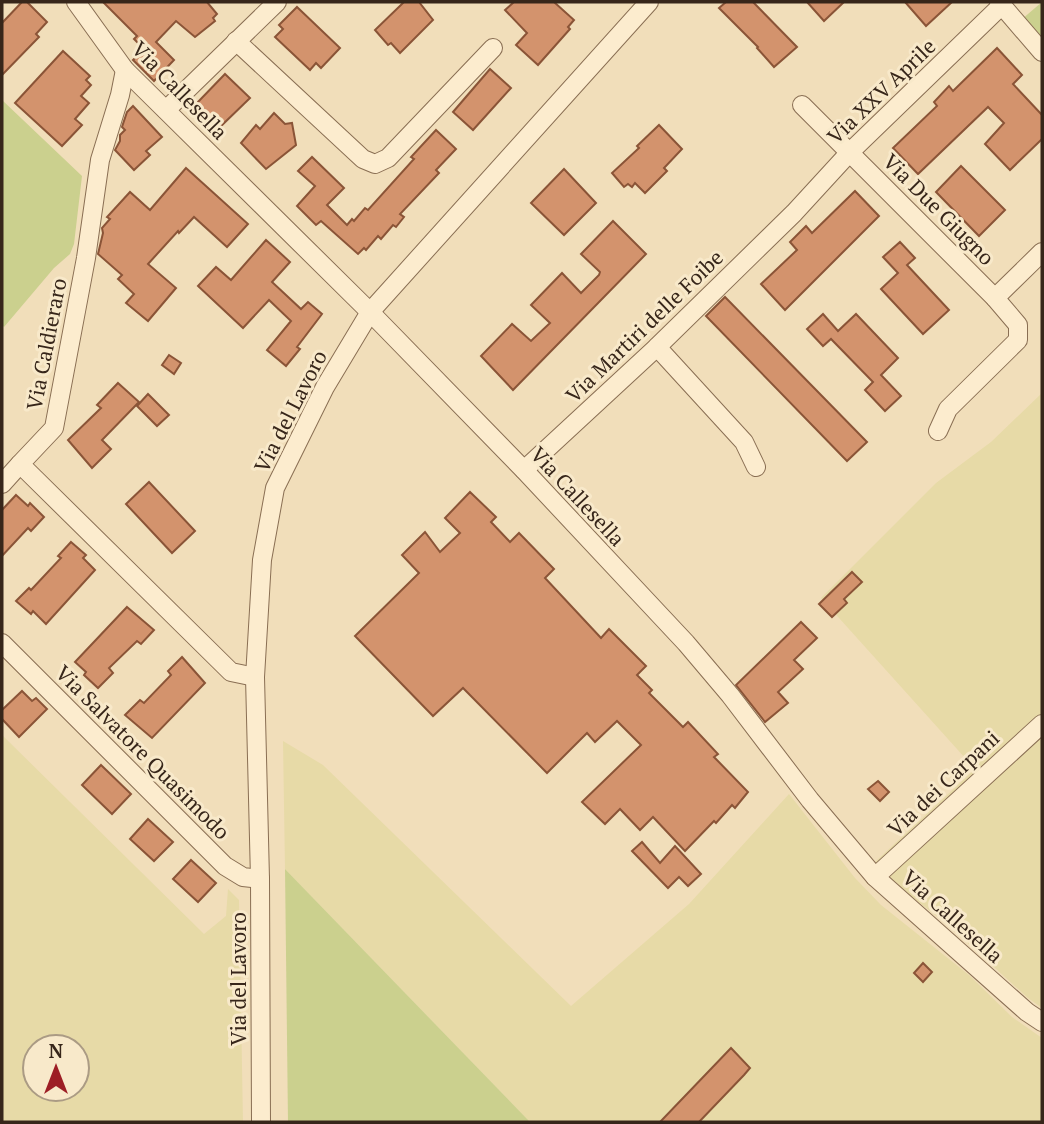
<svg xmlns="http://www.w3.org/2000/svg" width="1044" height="1124" viewBox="0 0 1044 1124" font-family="'PT Serif',serif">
	<rect width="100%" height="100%" fill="#f1deba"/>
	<g fill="#e7daa7" fill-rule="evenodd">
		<polygon points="1042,393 1042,1008 1028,998 949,926 898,886 874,863 975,769 821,598 936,483 991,442"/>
		<path d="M2 735 204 934 226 916 228 889 239 900 243 1122H2ZM35 1047H77V1089H35Z"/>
		<polygon points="283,741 323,765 571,1006 689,904 789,794 855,878 881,905 969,975 1012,1017 1042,1038 1042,1122 530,1122 285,869"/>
	</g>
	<g fill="#cbd08e">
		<polygon points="1042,2 1042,48 1021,20"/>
		<polygon points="2,100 82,176 74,244 70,254 54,268 4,327 2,325"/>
		<polygon points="285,869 530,1122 288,1122"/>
	</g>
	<g fill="#d3936d" stroke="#8a5437" stroke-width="2">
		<polygon points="22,2 27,2 47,22 36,34 39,37 2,75 2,23"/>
		<polygon points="103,2 207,2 217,14 213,18 215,21 195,37 176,21 156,42 174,60 154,81 133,60 144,49 134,39 137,36"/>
		<polygon points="404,2 419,2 433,20 400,53 391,43 388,45 375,30"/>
		<polygon points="514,2 554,2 574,20 568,27 570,29 538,65 516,45 527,33 505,10"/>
		<polygon points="726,2 753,2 797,47 774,67 757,48 758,47 719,8"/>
		<polygon points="807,2 844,2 824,21"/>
		<polygon points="905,2 952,2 926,26"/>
		<polygon points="297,7 340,48 321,68 316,63 310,70 275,37 283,29 279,25"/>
		<polygon points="997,48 1022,75 1013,84 1042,115 1042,139 1010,170 985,144 1004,123 988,107 918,174 893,148 937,106 934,102 949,86 953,91"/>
		<polygon points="63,51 90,76 86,80 91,85 81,96 89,103 75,119 82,125 62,146 15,103"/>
		<polygon points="490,69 511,88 473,130 453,112"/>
		<polygon points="225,74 250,98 220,127 196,104"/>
		<polygon points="133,106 162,137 146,151 150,155 134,170 115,150 120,141 120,135 125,130 122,127 127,112"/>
		<polygon points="274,113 285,124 292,123 296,145 266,169 241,143 256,125 260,129"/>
		<polygon points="659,125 682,149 664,168 667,171 645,193 635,183 632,187 628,184 624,187 612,173 639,148 637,146"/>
		<polygon points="436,130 456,149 436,170 439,173 400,214 404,217 396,227 393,225 381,239 378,236 366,250 364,248 358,254 321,221 316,225 297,206 315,186 298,171 312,157 344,188 327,205 347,225 352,219 354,221 365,208 368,210 414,159 411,157"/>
		<polygon points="961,166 1005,210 979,236 936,192"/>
		<polygon points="186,168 248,224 227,247 194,217 179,233 178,231 148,264 176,288 148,321 126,303 134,294 118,279 122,275 98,254 103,233 102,228 110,219 107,217 130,192 150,210"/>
		<polygon points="564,169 596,203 564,235 531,203"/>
		<polygon points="855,191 879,216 785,310 761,284 797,250 790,242 806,226 812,233"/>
		<polygon points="613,221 646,254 513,390 481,356 512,324 531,341 550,323 531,305 562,273 581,293 599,275 600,272 581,254"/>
		<polygon points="266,240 290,262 272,282 301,309 308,302 322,314 297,347 300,349 286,366 267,350 291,321 269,300 243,328 198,286 216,267 231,280"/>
		<polygon points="900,242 915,258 907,265 949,310 923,334 881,289 898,273 883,257"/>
		<polygon points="725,297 867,442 847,461 706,316"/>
		<polygon points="823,314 838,331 856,314 898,358 881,375 901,396 885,411 865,390 873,382 831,339 823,346 807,329"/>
		<polygon points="169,355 181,363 174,374 162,365"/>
		<polygon points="118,383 139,402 102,440 111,449 92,468 68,440 101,408 97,405"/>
		<polygon points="148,394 169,415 157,426 137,406"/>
		<polygon points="149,482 195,531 172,553 126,504"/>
		<polygon points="470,492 496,517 491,522 510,542 519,533 554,569 545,578 601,638 609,629 646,666 637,675 652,690 649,693 683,727 688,722 718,754 714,757 748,792 735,808 732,805 716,823 714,821 685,851 653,817 640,830 620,809 605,824 582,802 641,745 617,721 595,742 587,733 547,773 463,688 433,716 355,636 419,573 402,555 425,532 440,552 460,533 445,518"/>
		<polygon points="16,495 28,506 30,503 44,517 31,531 28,528 2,556 2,510"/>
		<polygon points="71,542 86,555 83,558 95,570 46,624 33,611 31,614 16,601 29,588 31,590 61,558 58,556"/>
		<polygon points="852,572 862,582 844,599 847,603 832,617 819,604"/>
		<polygon points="127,607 154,630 141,644 137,641 109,668 113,673 98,688 84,675 86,672 75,662"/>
		<polygon points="801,622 817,638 794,660 803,669 778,692 788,703 765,722 736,685"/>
		<polygon points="182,657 205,683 152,738 125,715 140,700 144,703 171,675 168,671"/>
		<polygon points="22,691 32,701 36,698 47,709 19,737 2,719 2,710"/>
		<polygon points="101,765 131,794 112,814 82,785"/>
		<polygon points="878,781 889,792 880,801 868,789"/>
		<polygon points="148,819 173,842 154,861 130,839"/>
		<polygon points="642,842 660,863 675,846 701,874 688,886 679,877 668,888 632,851"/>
		<polygon points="191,860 216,883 198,902 173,879"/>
		<polygon points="923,963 932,972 923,982 914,973"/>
		<polygon points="731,1048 750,1068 744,1075 699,1122 660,1122"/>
	</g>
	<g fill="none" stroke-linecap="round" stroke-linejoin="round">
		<defs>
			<g id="minor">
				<polyline points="76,2 125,70 370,312 524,470 686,643 730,695 810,800 875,877 1027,1012 1042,1022"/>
				<polyline points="999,2 1042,52"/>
				<polyline points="236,41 363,159 375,164 388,158 493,48"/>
				<polyline points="125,70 120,95 100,160 86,258 54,428 20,464 231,672 255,677"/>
				<polyline points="802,105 995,298 1018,325 1018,340 948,409 938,431"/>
				<polyline points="166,110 277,2"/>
				<polyline points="995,298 1042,252"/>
				<polyline points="657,347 744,442 756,467"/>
				<polyline points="524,470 657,347 794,213 850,152 1002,5"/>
				<polyline points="2,484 20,464"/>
				<polyline points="2,643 225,866 243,877 260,879"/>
				<polyline points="875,877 1042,724"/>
				<polyline points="261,1122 260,879 255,677 262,560 275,488 325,387 370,312 649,2"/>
			</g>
		</defs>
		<use href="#minor" stroke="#896e53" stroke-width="20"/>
		<use href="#minor" stroke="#fcecce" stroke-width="18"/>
	</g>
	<g text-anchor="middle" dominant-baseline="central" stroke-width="6" stroke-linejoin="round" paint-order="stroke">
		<g font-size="21" fill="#37261a" stroke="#f8e9ca">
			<text transform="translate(180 90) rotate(46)">Via Callesella</text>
			<text transform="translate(881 91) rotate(-44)">Via XXV Aprile</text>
			<text transform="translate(939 209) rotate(45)">Via Due Giugno</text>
			<text transform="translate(644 326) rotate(-44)">Via Martiri delle Foibe</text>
			<text transform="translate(46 344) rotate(-79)">Via Caldieraro</text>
			<text transform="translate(290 411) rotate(-63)">Via del Lavoro</text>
			<text transform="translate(578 496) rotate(47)">Via Callesella</text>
			<text transform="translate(143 752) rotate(45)">Via Salvatore Quasimodo</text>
			<text transform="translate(943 783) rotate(-43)">Via dei Carpani</text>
			<text transform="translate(953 916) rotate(42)">Via Callesella</text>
			<text transform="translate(238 979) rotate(-90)">Via del Lavoro</text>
		</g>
	</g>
	<rect width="1044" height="1124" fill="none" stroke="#37261a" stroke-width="7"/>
	<g transform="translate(56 1068)"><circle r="33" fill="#f8e9ca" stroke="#ab9b84" stroke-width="2"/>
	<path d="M0-5L12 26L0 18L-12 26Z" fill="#9d1e25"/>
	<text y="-10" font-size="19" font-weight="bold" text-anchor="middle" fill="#37261a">N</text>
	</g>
</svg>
